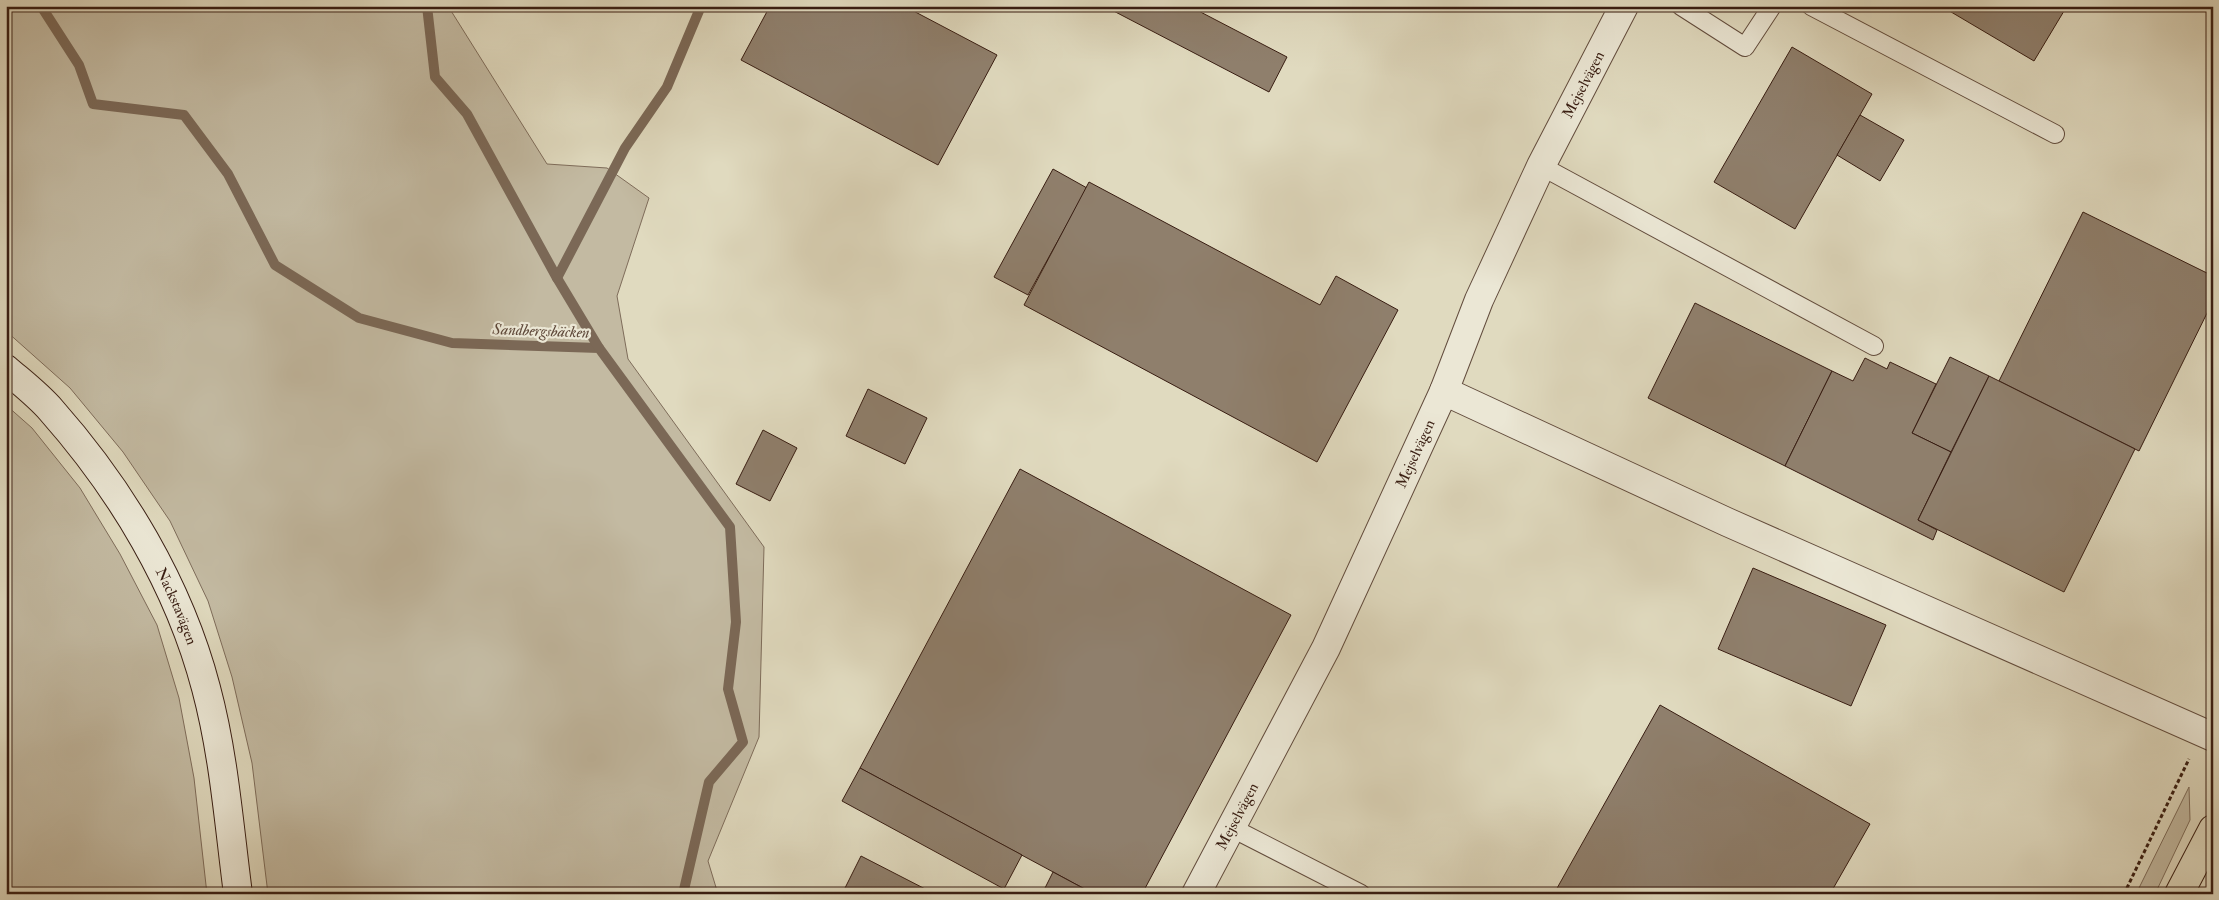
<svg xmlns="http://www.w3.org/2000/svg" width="2219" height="900" viewBox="0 0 2219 900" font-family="'IM FELL Double Pica',serif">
	<rect width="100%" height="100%" fill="#e0dabf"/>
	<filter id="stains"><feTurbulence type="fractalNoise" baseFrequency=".004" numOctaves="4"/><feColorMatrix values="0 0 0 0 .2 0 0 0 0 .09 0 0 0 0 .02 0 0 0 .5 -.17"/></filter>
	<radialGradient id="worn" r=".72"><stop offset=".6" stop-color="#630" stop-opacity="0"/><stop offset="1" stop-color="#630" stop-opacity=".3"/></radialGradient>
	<g fill="#c3baa2" stroke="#7e6c5a">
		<polygon points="6,6 448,6 547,164 607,168 649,198 617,296 628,359 764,547 759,737 708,861 718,894 268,894 252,763 232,677 208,601 170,521 123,452 70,388 6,331"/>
		<polygon points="6,405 32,428 80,488 120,554 157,625 179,698 194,778 207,894 6,894"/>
		<polygon points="2189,787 2190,820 2155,894 2136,894"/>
	</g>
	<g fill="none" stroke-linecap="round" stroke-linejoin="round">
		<g stroke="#7b6856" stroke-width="10">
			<polyline points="41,6 79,65 93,104 184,115 228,174 275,265 359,318 452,343 599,348 730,527 736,622 728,689 743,742 709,782 683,894"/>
			<polyline points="427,6 435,77 467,114 557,278 599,348"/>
			<polyline points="557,278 625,148 667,87 701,6"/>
		</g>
	</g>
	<g fill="#8f7f6c" stroke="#381d12">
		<polygon points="770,6 904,6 997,55 938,165 741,60"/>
		<polygon points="1104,6 1189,6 1287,57 1269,92"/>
		<polygon points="1941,6 2067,6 2034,61"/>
		<polygon points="1792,47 1872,94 1795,229 1714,182"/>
		<polygon points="1860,115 1904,140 1880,181 1837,155"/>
		<polygon points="1053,169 1087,188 1028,295 994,277"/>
		<polygon points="1089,182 1320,305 1336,276 1398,310 1317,462 1024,305"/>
		<polygon points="2083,212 2213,276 2213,301 2139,451 1999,381"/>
		<polygon points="1695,303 1832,371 1785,466 1648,398"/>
		<polygon points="1950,357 1989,376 1951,452 1912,433"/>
		<polygon points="1865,358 1887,369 1890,362 1936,384 1912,433 1951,452 1918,520 1937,530 1933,540 1785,466 1832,371 1853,381"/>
		<polygon points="1989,376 2135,449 2064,592 1918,520"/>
		<polygon points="868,389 927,418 905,464 846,436"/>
		<polygon points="763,430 797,448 770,501 736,484"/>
		<polygon points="1020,469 1291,615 1142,894 1094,894 860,768"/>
		<polygon points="1753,568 1886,625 1851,706 1718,649"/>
		<polygon points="1660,705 1870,824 1830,894 1563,894 1556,890"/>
		<polygon points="860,768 1022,855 1004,889 842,801"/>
		<polygon points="861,856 935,894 842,894"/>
		<polygon points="1053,872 1094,894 1042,894"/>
	</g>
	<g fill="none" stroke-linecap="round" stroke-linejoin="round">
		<defs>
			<g id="lane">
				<polyline points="1681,6 1745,47 1772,6"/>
				<polyline points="1811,6 2055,134"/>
				<polyline points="1541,166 1874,346"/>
				<polyline points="1232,828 1361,894"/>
			</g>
			<g id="street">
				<polyline points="1444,391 1727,522 2213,737"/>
				<path id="s1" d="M1196 894 1326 648 1444 391 1479 300 1541 166 1624 6"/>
			</g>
			<g id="secondary">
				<path id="s2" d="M6 369C21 382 38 395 51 410 121 489 179 585 206 688 224 755 229 825 238 894"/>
			</g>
			<polyline id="highway" points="2179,894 2213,829"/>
		</defs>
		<use href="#lane" stroke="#624c3d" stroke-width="20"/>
		<use href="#street" stroke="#624c3d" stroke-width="30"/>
		<use href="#secondary" stroke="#381d12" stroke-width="30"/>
		<use href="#highway" stroke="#381d12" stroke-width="30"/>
		<polyline stroke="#381d12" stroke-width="3" stroke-dasharray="4 2.5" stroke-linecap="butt" points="2124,894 2189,759"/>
		<use href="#lane" stroke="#ebe7d5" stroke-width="18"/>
		<use href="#street" stroke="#ebe7d5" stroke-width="28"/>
		<use href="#secondary" stroke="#ebe7d5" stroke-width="28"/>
		<use href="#highway" stroke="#e0dabf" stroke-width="28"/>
	</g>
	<g text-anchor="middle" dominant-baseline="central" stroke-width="4.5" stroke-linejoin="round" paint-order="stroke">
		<g font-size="15" fill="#381d12" stroke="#ebe7d5">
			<text stroke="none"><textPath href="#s1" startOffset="898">Mejselvägen</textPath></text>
			<text stroke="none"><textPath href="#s1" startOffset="492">Mejselvägen</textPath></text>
			<text stroke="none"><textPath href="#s2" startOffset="295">Nackstavägen</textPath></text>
			<text stroke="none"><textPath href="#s1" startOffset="88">Mejselvägen</textPath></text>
		</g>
		<g font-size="16" font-style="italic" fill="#5f493a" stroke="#ebe7d5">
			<text transform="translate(541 331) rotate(2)">Sandbergsbäcken</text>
		</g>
	</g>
	<rect width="2219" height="900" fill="none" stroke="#e0dabf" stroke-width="25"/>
	<rect x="8" y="8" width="2204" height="885" fill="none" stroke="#381d12" stroke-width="2.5"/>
	<rect x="12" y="12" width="2194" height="875" fill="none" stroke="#381d12"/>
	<rect width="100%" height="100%" filter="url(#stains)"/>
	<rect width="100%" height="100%" fill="url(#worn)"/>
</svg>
